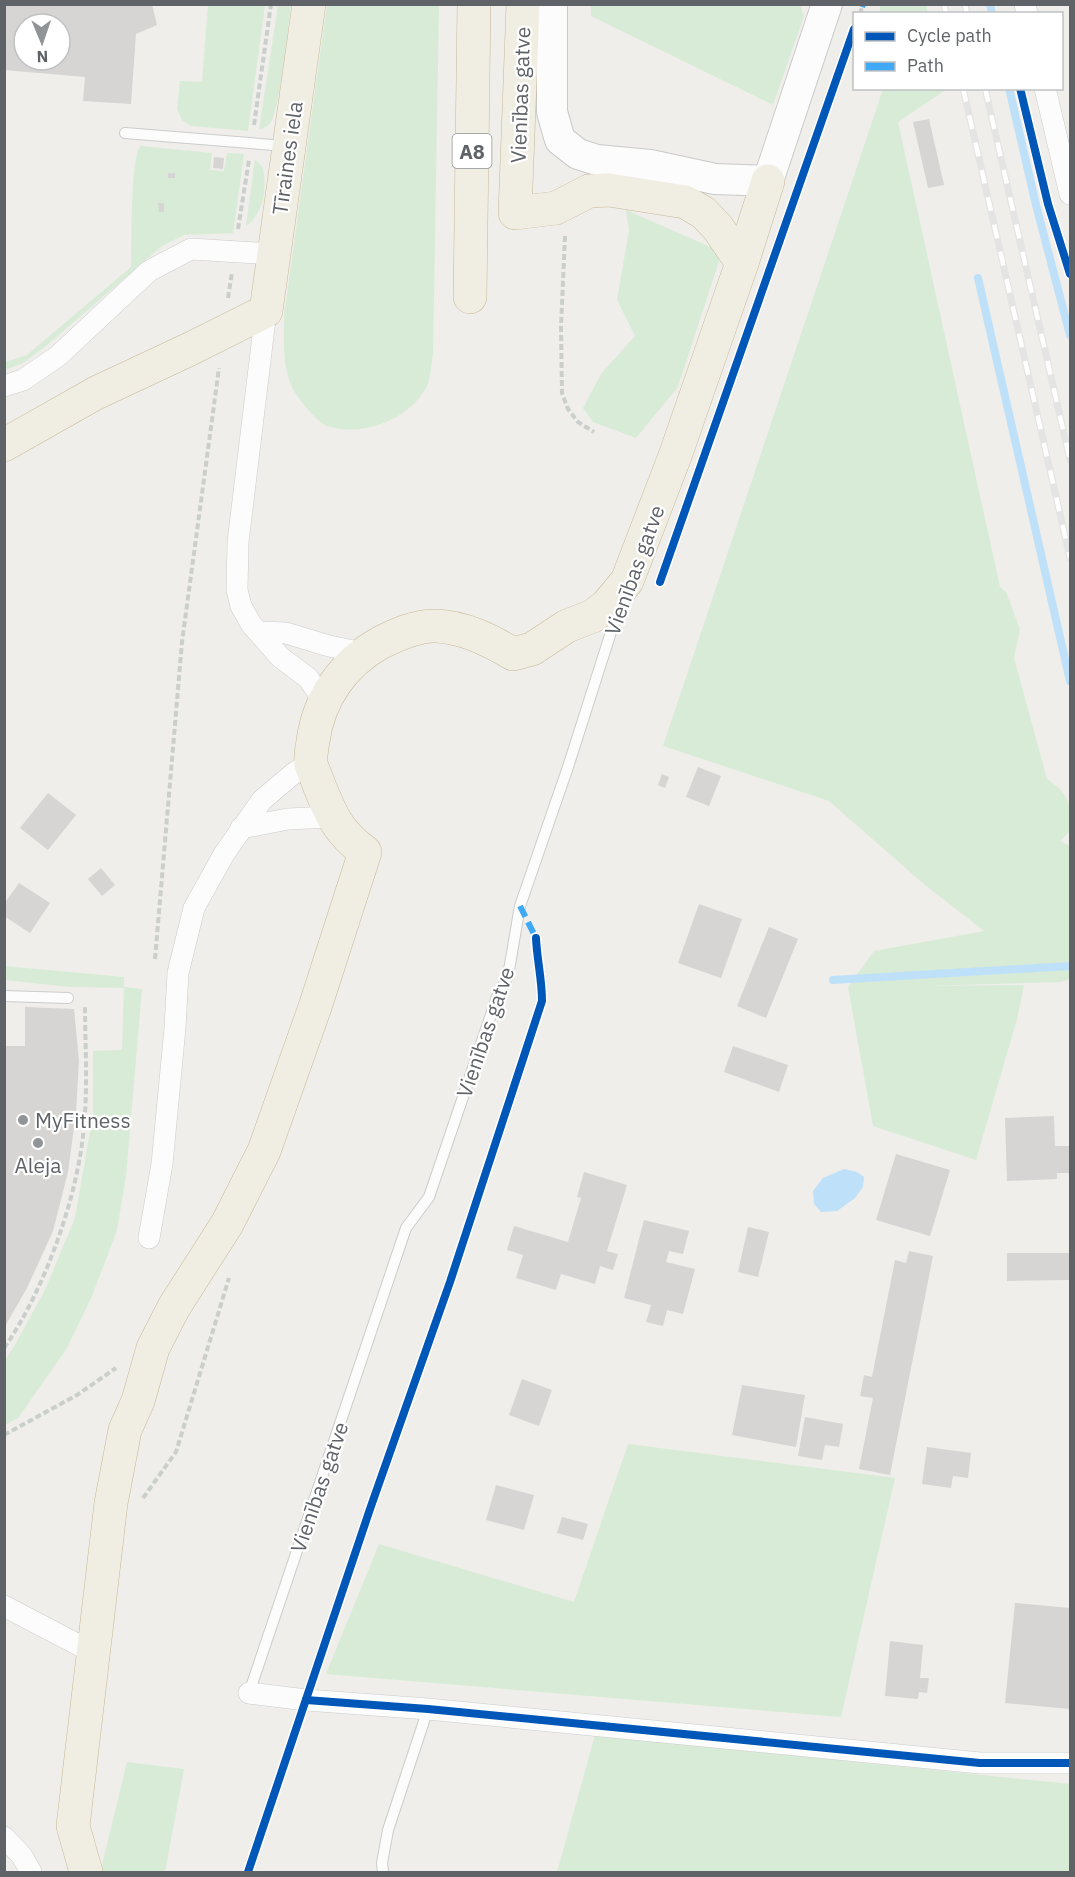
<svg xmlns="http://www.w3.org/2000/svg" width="1075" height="1877" viewBox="0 0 1075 1877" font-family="'IBM Plex Sans',sans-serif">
	<rect width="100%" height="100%" fill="#efeeea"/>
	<g fill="#d8ebd6">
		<polygon points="591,4 800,5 804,16 773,105 591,16"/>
		<polygon points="208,5 265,5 248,131 191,126 182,120 177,109 180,81 202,82"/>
		<path d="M278 5H291C288 26 280 108 271 122 268 126 264 128 259 130Z"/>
		<path d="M327 5H439L433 354C431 364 431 377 427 386 410 419 363 438 327 426 316 421 299 400 293 389 282 368 284 340 284 316Z"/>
		<polygon points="880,5 926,5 928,13 880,13"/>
		<path d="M883 89H943L944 91 898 122 1000 587 1006 592 1020 629 1014 658 1047 779C1070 794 1071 805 1070 831L1060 841 1070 846V979L1061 982 923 986 1024 985 1017 1019 976 1160 873 1126 848 987 874 951 984 931 925 885 829 801 663 746Z"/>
		<path d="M140 146 212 153 210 170 224 171 227 153 244 154 233 233 184 235 162 246 47 345 23 363 5 370V362L27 355 131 267C132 243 130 162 140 146Z"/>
		<path d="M255 159 263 168C267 189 264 213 246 226Z"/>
		<polygon points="626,210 722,252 678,387 636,438 593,422 583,408 601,374 635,336 617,300 629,230"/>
		<polygon points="5,966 124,977 124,987 142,989 126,1176 117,1230 92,1296 67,1348 18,1418 5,1425 5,1360 16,1343 45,1290 75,1218 93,1114 93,1051 122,1050 124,988 70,987 5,980"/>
		<polygon points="628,1444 895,1478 841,1717 326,1674 379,1544 574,1602"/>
		<polygon points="595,1735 1070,1784 1070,1872 557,1872"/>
		<polygon points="127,1762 184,1769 165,1872 105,1872 101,1869"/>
	</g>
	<polygon fill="#bfe0f9" points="844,1169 857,1172 864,1177 863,1187 855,1198 837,1211 821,1212 814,1204 813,1191 823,1178"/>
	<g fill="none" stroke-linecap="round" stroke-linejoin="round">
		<g stroke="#bfe0f9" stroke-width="8">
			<polyline points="990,4 992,14"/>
			<polyline points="1009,88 1036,205 1070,335"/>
			<polyline points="978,278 1070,681"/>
			<polyline points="833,980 1070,966"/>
		</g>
	</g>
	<g fill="#d6d5d3" fill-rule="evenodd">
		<path d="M4 4H152L157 25 136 34 131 104 83 101 85 77 4 70ZM24 24H60V60H24Z"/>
		<polygon points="929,119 944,185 928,188 913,122"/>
		<polygon points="214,157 224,158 223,169 213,168"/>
		<rect x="168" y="173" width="7" height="5"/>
		<polygon points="158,203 164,203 164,212 159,212"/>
		<polygon points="698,767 721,776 709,806 686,797"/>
		<polygon points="662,774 669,777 665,788 658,785"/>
		<polygon points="48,793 76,815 48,850 20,828"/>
		<polygon points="101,868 115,885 102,896 88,879"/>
		<polygon points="19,883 50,903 30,933 4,916 4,904"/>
		<polygon points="699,904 742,919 721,978 678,963"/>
		<polygon points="769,927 798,939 766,1018 737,1006"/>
		<polygon points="25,1007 74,1009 79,1061 76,1113 68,1172 53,1231 27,1288 4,1328 4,1046 25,1046"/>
		<polygon points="733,1046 788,1065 779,1092 724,1072"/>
		<polygon points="1054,1116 1055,1146 1070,1146 1070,1173 1057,1173 1057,1179 1007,1181 1005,1118"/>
		<polygon points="896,1154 950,1170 930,1236 876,1220"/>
		<polygon points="584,1172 627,1185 607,1251 618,1254 613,1270 600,1266 595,1284 561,1274 556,1290 516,1278 523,1255 507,1250 514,1226 568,1242 581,1198 577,1197"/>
		<polygon points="644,1220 689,1231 683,1254 669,1251 666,1262 695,1269 683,1314 667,1310 663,1326 646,1322 651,1305 624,1298"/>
		<polygon points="748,1227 769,1232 758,1277 738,1272"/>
		<polygon points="909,1251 933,1256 890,1475 859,1469 873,1398 860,1396 864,1375 872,1377 895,1260 906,1263"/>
		<polygon points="1007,1253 1070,1253 1070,1280 1007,1281"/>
		<polygon points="522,1379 552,1390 539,1426 509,1415"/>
		<polygon points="742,1385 805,1395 796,1447 732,1435"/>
		<polygon points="805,1417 843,1424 839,1447 825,1445 822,1460 798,1456"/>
		<polygon points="927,1447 971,1453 968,1478 953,1476 951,1488 922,1484"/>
		<polygon points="496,1485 534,1495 524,1530 486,1520"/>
		<polygon points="562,1517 588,1524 583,1540 557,1533"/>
		<polygon points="1015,1603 1070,1608 1070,1709 1005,1703"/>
		<polygon points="890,1641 923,1645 920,1678 929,1678 927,1693 919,1692 918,1699 885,1696"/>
	</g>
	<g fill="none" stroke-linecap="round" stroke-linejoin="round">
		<defs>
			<g id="lane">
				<polyline points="125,133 286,146"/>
				<polyline points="4,996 68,998"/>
				<polyline points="249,1693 406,1228 429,1197 497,997 508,976 520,906 568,767 619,607"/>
				<polyline points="383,1872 382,1863 388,1830 428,1709"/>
			</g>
			<g id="street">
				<polyline points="1025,4 1027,14"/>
				<polyline points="1045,88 1070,194"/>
				<polyline points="266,311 238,542 237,590 241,606 251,624 280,657 308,678 324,701"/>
				<polyline points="4,386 23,380 58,356 149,271 191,249 274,254"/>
				<polyline points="259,632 286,633 329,646 363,653"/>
				<polyline points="241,828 288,819 331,817"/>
				<polyline points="149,1238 162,1164 175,1028 178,973 194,908 224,854 262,800 294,773 311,762"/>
				<polyline points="4,1606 92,1652"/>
				<polyline points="249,1693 306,1700 428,1709 980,1763 1070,1763"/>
				<polyline points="4,1837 22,1856 31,1872"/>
			</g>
			<polyline id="secondary" points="552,4 552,112 560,140 578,154 597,160 650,165 715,179 768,181 827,4"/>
			<g id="highway">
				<polyline points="523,4 515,213 556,208 589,191 609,190 685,202 704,213 718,228 742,263"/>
				<polyline points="470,297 474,4"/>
				<polyline points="4,445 96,393 190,349 266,311 309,4"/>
				<path d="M86 1872 73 1826 111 1503 125 1430 138 1401 153 1348 174 1307 227 1224 264 1151 315 1007 365 852C338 832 331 815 319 785 317 778 313 771 311 764 310 757 312 748 313 741 319 698 343 664 380 643 396 635 417 625 436 626 464 627 490 640 513 654L532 649 567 626 593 616 607 605 627 581 675 456 742 263 768 181"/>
			</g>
		</defs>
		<use href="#lane" stroke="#cbcccc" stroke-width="12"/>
		<use href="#street" stroke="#cbcccc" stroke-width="22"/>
		<use href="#secondary" stroke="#cacacb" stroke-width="32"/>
		<use href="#highway" stroke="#c8b996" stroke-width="34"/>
		<g stroke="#cacfcc" stroke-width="4" stroke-dasharray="6 3" stroke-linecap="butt">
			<polyline points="860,14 862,7"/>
			<polyline points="254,125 271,4"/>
			<polyline points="798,189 854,29"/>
			<polyline points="238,229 249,160"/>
			<polyline points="565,236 561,327 562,393 568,409 578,422 594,432"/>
			<polyline points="228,298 232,272"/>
			<polyline points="155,959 182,642 219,368"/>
			<path d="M4 1348C44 1292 79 1194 84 1125 88 1085 85 1044 85 1005"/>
			<polyline points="4,1435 77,1395 116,1368"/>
			<polyline points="143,1498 176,1452 229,1278"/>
			<path d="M314 1677C376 1493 441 1311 501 1127"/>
			<polyline points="248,1872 299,1721"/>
		</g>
		<use href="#lane" stroke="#fdfcfc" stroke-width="10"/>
		<use href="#street" stroke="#fdfcfc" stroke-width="21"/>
		<use href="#secondary" stroke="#fdfcfc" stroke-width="30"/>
		<use href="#highway" stroke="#f0ede3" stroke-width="33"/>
		<defs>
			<g id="rail">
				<polyline points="944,4 946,14"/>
				<polyline points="965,4 967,14"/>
				<polyline points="963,88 1070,558"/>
				<polyline points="985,88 1070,460"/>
			</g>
		</defs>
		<use href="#rail" stroke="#e4e4e4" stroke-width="7"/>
		<use href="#rail" stroke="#fff" stroke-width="4.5" stroke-dasharray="14" stroke-linecap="butt"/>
		<g stroke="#3fa9f5" stroke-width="6" stroke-dasharray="12 6" stroke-linecap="butt">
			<polyline points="862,7 863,4"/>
			<polyline points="520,906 536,938"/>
		</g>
		<defs>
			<g id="cycleway">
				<polyline points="1020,88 1048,204 1070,274"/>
				<polyline points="660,582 854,29"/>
				<polyline points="306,1700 428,1709 980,1763 1070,1763"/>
				<path d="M248 1872 370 1509 450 1282 542 1001C542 979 537 960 536 938"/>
			</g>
		</defs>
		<use href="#cycleway" stroke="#fff" stroke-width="11"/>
		<use href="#cycleway" stroke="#0057b8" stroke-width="8"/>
	</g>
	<g fill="#919496" stroke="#fff" stroke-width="2">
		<circle cx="23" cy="1120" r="6"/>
		<circle cx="38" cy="1143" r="6"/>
	</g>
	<g text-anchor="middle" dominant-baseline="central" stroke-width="4.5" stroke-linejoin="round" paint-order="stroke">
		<rect fill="#fff" stroke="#8f9295" stroke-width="1.5" x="452.5" y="134" width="39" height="34" rx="4.5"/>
		<g font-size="20" font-weight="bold" fill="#5f6368">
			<text x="472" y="151">A8</text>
		</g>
		<g font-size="21" fill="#5f6368" stroke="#fff">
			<text transform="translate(520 95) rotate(-88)">Vienības gatve</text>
			<text transform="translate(287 158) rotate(-82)">Tīraines iela</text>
			<text transform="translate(634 570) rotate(-70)">Vienības gatve</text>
			<text transform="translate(485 1032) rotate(-71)">Vienības gatve</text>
			<text transform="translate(319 1487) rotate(-71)">Vienības gatve</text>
		</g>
		<g font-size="21" fill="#5f6368" stroke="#fff" text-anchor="start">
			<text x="35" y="1120">MyFitness</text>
			<text x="38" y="1165" text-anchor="middle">Aleja</text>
		</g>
	</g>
	<rect width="1075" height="1877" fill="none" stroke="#5f6368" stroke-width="12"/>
	<rect x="853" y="12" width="210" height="78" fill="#ffffff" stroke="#bfc1c3" stroke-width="1.5"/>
	<rect x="865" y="32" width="30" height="9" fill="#0057b8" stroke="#bfc1c3" stroke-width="1.5"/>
	<text x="907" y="42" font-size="18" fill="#5f6368">Cycle path</text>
	<rect x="865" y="62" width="30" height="9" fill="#3fa9f5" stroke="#bfc1c3" stroke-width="1.5"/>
	<text x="907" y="72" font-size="18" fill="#5f6368">Path</text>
	<g transform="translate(42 42) rotate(178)"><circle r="28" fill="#ffffff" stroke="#bfc1c3" stroke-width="1.5"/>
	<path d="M0-4.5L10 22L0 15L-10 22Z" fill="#919496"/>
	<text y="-9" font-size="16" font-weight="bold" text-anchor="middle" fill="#5f6368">N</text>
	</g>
</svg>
